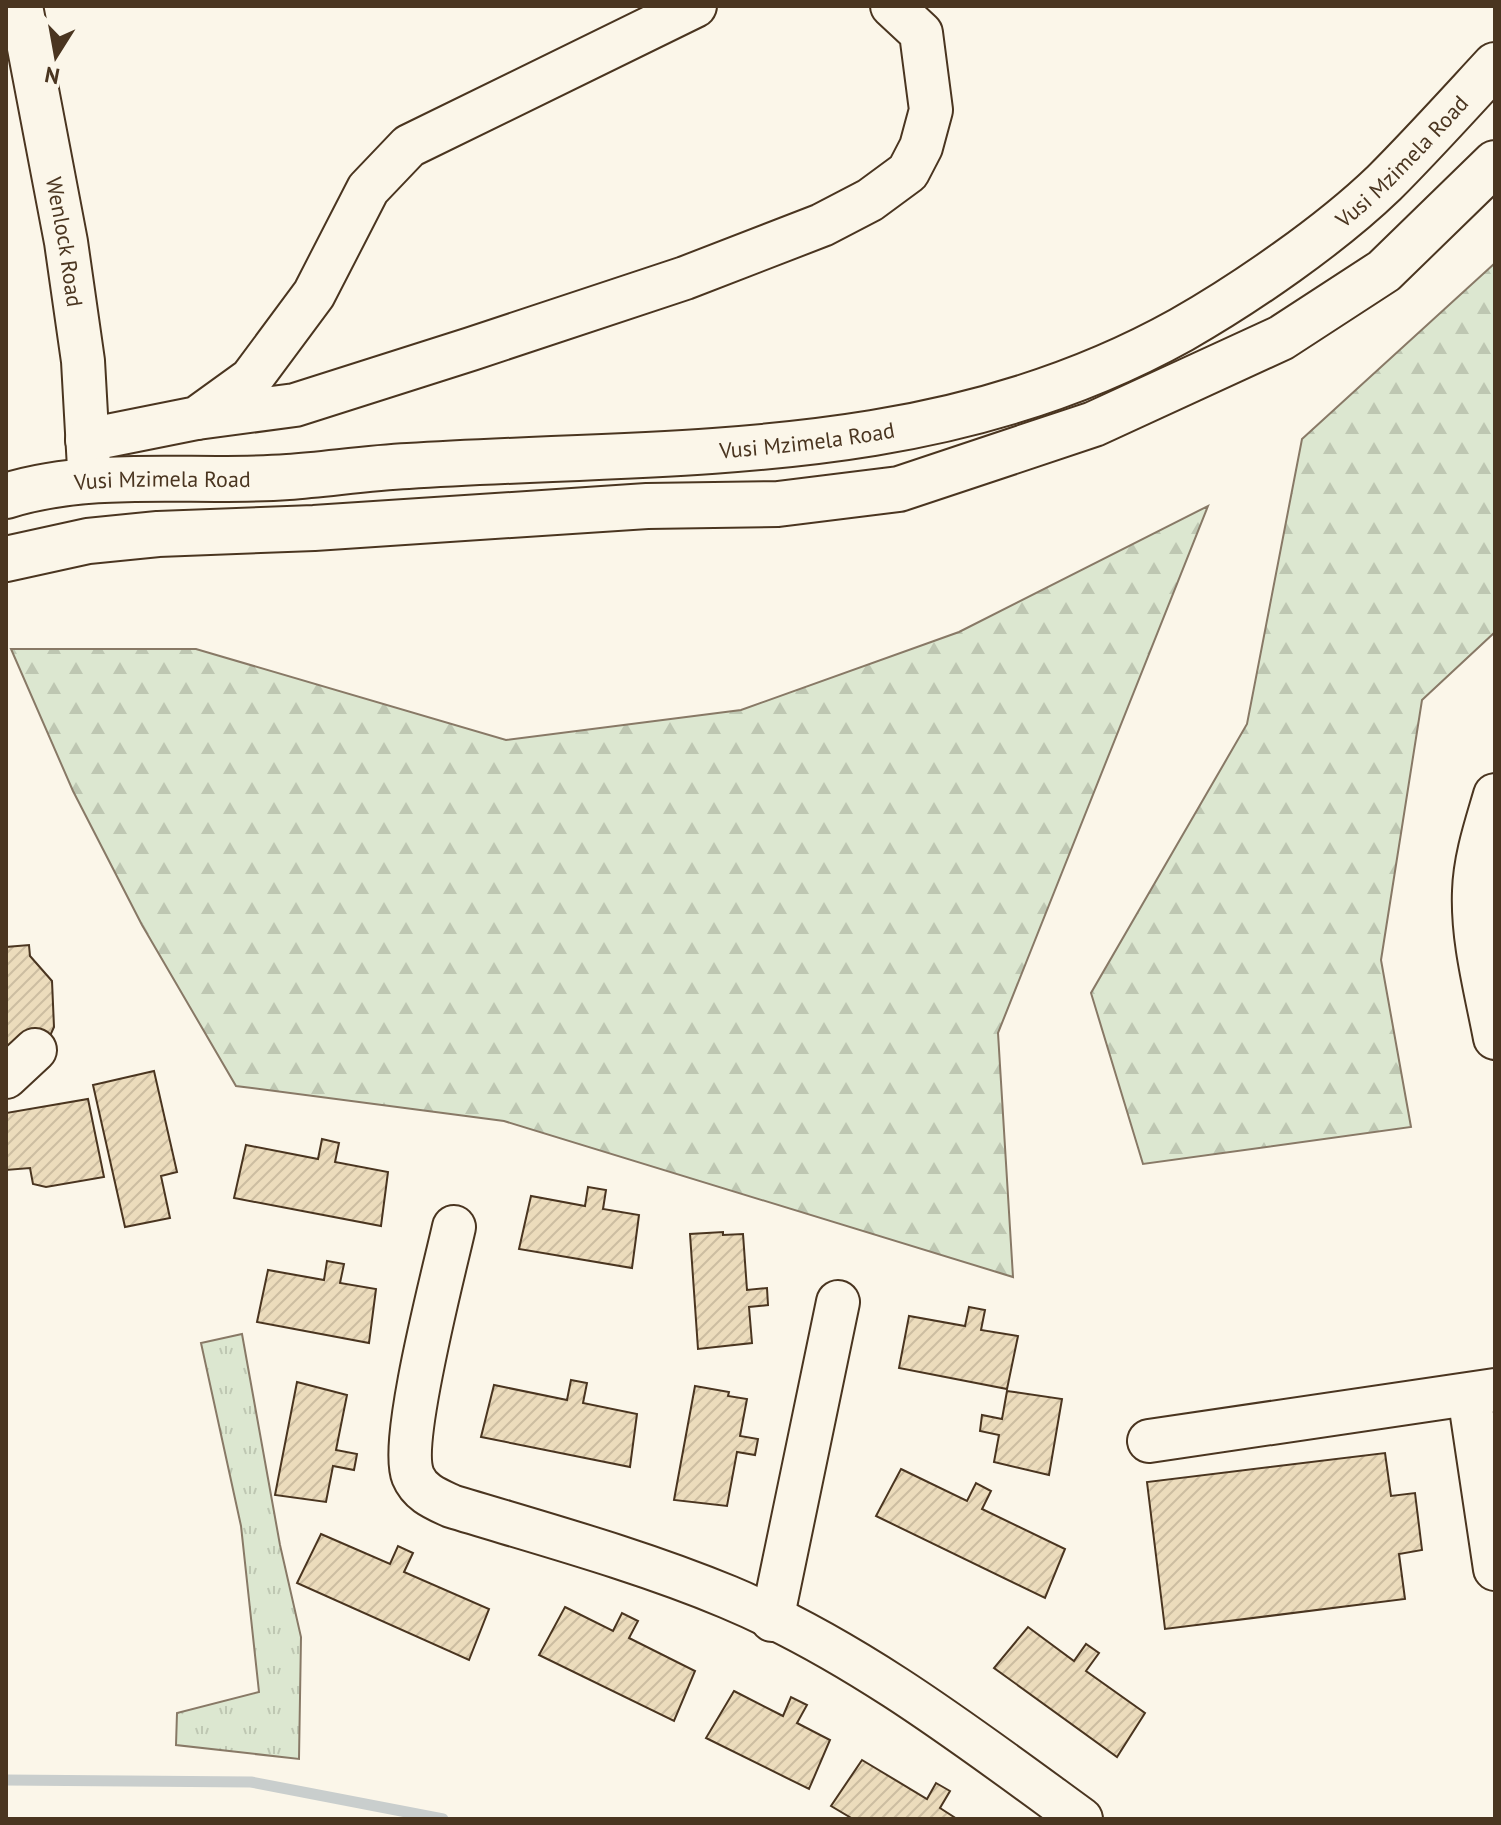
<svg xmlns="http://www.w3.org/2000/svg" width="1501" height="1825" viewBox="0 0 1501 1825" font-family="'PT Sans',sans-serif">
	<defs>
		<pattern id="grass-tufts" width="24" height="20" patternUnits="userSpaceOnUse" patternTransform="scale(2)"><rect width="24" height="20" fill="#dce7d0"/><path d="M3 7l-1-3M5 7V3M7 7l1-3M15 17l-1-3M17 17v-4M19 17l1-3" fill="none" stroke="#bec7b2"/></pattern>
		<pattern id="forest-firs" width="22" height="20" patternUnits="userSpaceOnUse" patternTransform="scale(2)"><rect width="22" height="20" fill="#dce7d0"/><path d="M5 1l3.5 6h-7zM16 11l3.5 6h-7z" fill="#bec7b2"/></pattern>
		<pattern id="building-hatch" width="6" height="6" patternUnits="userSpaceOnUse" patternTransform="scale(2)"><rect width="6" height="6" fill="#ecdcbc"/><path d="M-1 1l2-2M0 6l6-6M5 7l2-2" fill="none" stroke="#ccbda1"/></pattern>
	</defs>
	<rect width="100%" height="100%" fill="#fbf6e9"/>
	<polygon fill="url(#grass-tufts)" stroke="#887966" stroke-width="2" points="242,1334 280,1545 301,1637 299,1759 176,1745 177,1713 259,1692 241,1526 201,1343"/>
	<g fill="url(#forest-firs)" stroke="#887966" stroke-width="2">
		<polygon points="1495,263 1495,632 1422,700 1381,960 1411,1127 1143,1164 1091,993 1247,724 1302,439"/>
		<polygon points="1208,506 998,1033 1013,1277 504,1121 236,1086 142,925 73,791 11,649 196,649 506,740 741,710 959,632"/>
	</g>
	<g fill="none" stroke-linecap="round" stroke-linejoin="round">
		<polyline stroke="#c9cecd" stroke-width="11" points="6,1780 251,1782 443,1819"/>
	</g>
	<g fill="url(#building-hatch)" stroke="#4a3520" stroke-width="2">
		<polygon points="29,945 30,956 52,981 54,1027 39,1060 6,1063 6,947"/>
		<polygon points="154,1071 177,1172 161,1176 170,1218 125,1227 93,1085"/>
		<polygon points="88,1099 104,1177 46,1187 33,1184 30,1168 6,1170 6,1113"/>
		<polygon points="322,1139 339,1143 335,1162 388,1172 381,1226 234,1198 246,1145 318,1159"/>
		<polygon points="588,1187 606,1190 603,1209 639,1215 632,1268 519,1249 531,1196 585,1206"/>
		<polygon points="723,1232 723,1235 743,1234 747,1290 767,1288 768,1305 749,1307 752,1343 698,1349 690,1234"/>
		<polygon points="327,1261 344,1264 340,1283 376,1289 369,1343 257,1322 268,1270 324,1280"/>
		<polygon points="969,1307 985,1310 981,1330 1018,1336 1007,1389 899,1368 909,1316 965,1326"/>
		<polygon points="571,1380 587,1383 583,1403 637,1414 630,1467 481,1437 494,1385 567,1400"/>
		<polygon points="297,1382 347,1395 336,1450 357,1454 354,1470 333,1466 326,1502 275,1495"/>
		<polygon points="695,1386 729,1392 728,1396 747,1399 740,1436 758,1439 755,1455 737,1452 727,1506 674,1500"/>
		<polygon points="1007,1391 1062,1399 1049,1475 994,1462 999,1435 980,1431 982,1415 1002,1419"/>
		<polygon points="1385,1453 1391,1496 1415,1493 1422,1550 1399,1554 1405,1599 1165,1629 1147,1482"/>
		<polygon points="901,1469 967,1501 976,1483 991,1491 982,1509 1065,1549 1045,1598 876,1516"/>
		<polygon points="321,1534 390,1564 398,1546 413,1553 404,1572 489,1609 469,1660 297,1583"/>
		<polygon points="565,1607 613,1631 622,1613 638,1621 629,1638 695,1671 674,1721 539,1655"/>
		<polygon points="1028,1627 1074,1661 1086,1644 1099,1653 1086,1671 1145,1713 1117,1757 994,1668"/>
		<polygon points="734,1691 783,1716 791,1697 807,1705 797,1723 830,1740 809,1789 706,1738"/>
		<polygon points="862,1760 927,1799 936,1783 950,1791 940,1808 957,1819 853,1819 831,1806"/>
	</g>
	<g fill="none" stroke-linecap="round" stroke-linejoin="round">
		<defs>
			<g id="minor">
				<path id="s1" d="M21 6 66 242 83 361 89 468"/>
				<polyline points="197,418 295,405 471,349 685,278 822,225 870,200 908,172 921,147 931,110 921,33 892,6"/>
				<polyline points="87,440 197,418 251,379 314,294 368,189 409,146 695,6"/>
				<path d="M1495 795C1486 826 1475 858 1474 891 1472 940 1486 990 1495 1038"/>
				<polyline points="6,1077 35,1050"/>
				<path d="M454 1227C444 1272 399 1441 413 1476 420 1493 436 1499 451 1506 543 1534 639 1560 728 1597 855 1650 970 1738 1081 1819"/>
				<polyline points="1469,1395 1495,1569"/>
				<polyline points="1149,1441 1495,1390"/>
				<polyline points="772,1620 838,1302"/>
			</g>
			<g id="major">
				<path id="s2" d="M6 496C95 468 196 484 288 477 328 474 368 468 408 466 677 449 937 466 1181 330 1246 293 1330 235 1384 183 1422 145 1458 105 1495 65"/>
				<polyline points="6,559 88,541 158,534 314,528 647,506 778,504 899,489 1094,424 1281,338 1384,271 1495,163"/>
			</g>
		</defs>
		<use href="#minor" stroke="#4a3520" stroke-width="46"/>
		<use href="#major" stroke="#4a3520" stroke-width="48"/>
		<use href="#minor" stroke="#fbf6e9" stroke-width="42"/>
		<use href="#major" stroke="#fbf6e9" stroke-width="44"/>
	</g>
	<g text-anchor="middle" dominant-baseline="central" stroke-width="6" stroke-linejoin="round" paint-order="stroke">
		<g font-size="22" fill="#4a3520" stroke="#fbf6e9">
			<text stroke="none"><textPath href="#s2" startOffset="1476">Vusi Mzimela Road</textPath></text>
			<text stroke="none"><textPath href="#s1" startOffset="240">Wenlock Road</textPath></text>
			<text stroke="none"><textPath href="#s2" startOffset="804">Vusi Mzimela Road</textPath></text>
			<text stroke="none"><textPath href="#s2" startOffset="158">Vusi Mzimela Road</textPath></text>
		</g>
	</g>
	<rect width="1501" height="1825" fill="none" stroke="#4a3520" stroke-width="16"/>
	<g transform="translate(56 56) rotate(191)" stroke="#fbf6e9" stroke-width="6" paint-order="stroke">
	<path d="M0-6L14 30L0 20L-14 30Z" fill="#4a3520"/>
	<text y="-12" font-size="22" font-weight="bold" text-anchor="middle" fill="#4a3520">N</text>
	</g>
</svg>
